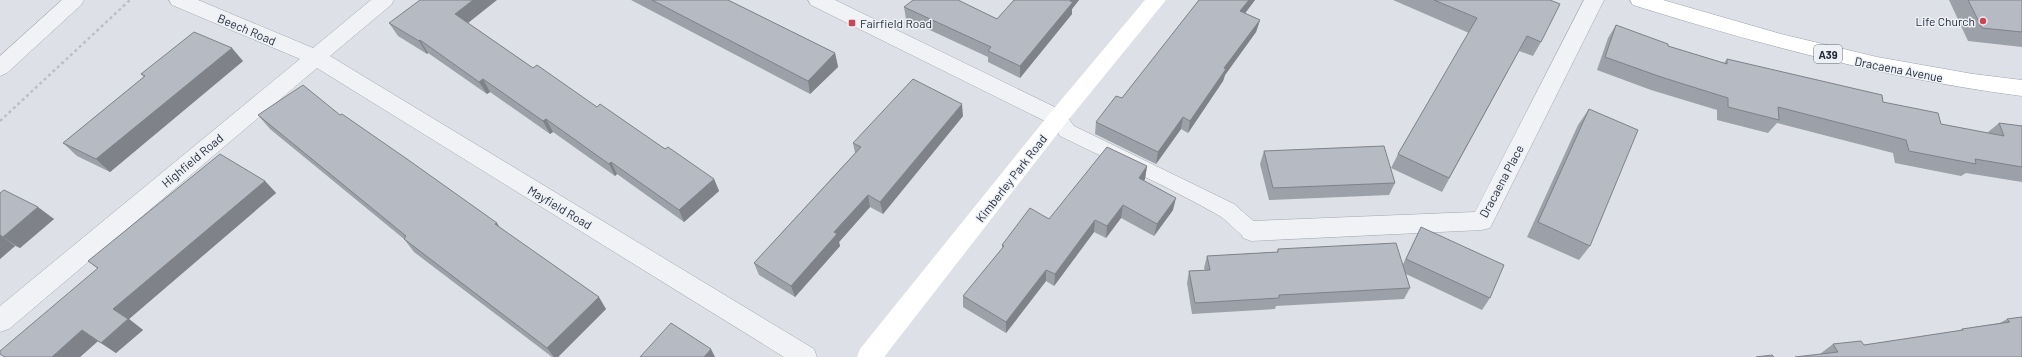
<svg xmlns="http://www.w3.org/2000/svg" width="2022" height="357" viewBox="0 0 2022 357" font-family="Barlow,sans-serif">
	<rect width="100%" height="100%" fill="#dde1e7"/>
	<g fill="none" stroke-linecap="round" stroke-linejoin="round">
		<defs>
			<path id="lane" d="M1058 111 1064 113 1074 126 1234 204 1258 225 1261 231 1258 237C1241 243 1232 222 1218 215 1167 186 1113 162 1060 136L1049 118 1052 113Z"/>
			<g id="street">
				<polygon points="62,0 84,0 81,5 7,73 0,76 0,56"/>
				<polygon points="169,0 198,0 313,48 371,0 394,0 391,5 330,56 814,349 817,357 784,357 317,68 9,329 0,332 0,306 300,59 172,5"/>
				<polygon points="808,0 835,0 1065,112 1069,118 1065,124 1058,126 1051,124 811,5"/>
				<polygon points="1584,0 1604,0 1490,228 1482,230 1251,241 1243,238 1240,231 1243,224 1251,221 1475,212"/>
			</g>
			<path id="primary" d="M1630 0H1663L1781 34 1877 57 1973 74 2022 80V96C1889 79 1761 45 1633 5Z"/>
		</defs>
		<use href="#lane" stroke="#a3a8b1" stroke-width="1"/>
		<use href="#street" stroke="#a3a8b1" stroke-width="1"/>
		<use href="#primary" stroke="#9da5b2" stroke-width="1"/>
		<polyline stroke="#bcbfc5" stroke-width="2.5" stroke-dasharray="3 3" stroke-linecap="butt" points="0,121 130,0"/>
		<use href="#lane" fill="#f0f2f5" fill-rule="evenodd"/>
		<use href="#street" fill="#f0f2f5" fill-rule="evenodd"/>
		<polygon fill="#fff" fill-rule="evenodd" points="1145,0 1166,0 1065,124 884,357 857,357 860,349 1051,112"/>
		<use href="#primary" fill="#fff" fill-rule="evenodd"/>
	</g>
	<g fill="#9ca0a8">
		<polygon points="631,0 728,0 835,53 838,67 810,94"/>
		<polygon points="1014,0 1079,0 1072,9 1072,14 1020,78 988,62 988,57 906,19 904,7 997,19"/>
		<polygon points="1199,0 1255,0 1245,13 1260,20 1256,32 1225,75 1223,81 1188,133 1181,129 1156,164 1095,134 1096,122 1122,98"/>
		<polygon points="1393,0 1550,0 1541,42 1533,56 1519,51 1442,192 1391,168 1398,154 1469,33"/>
		<polygon points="1949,0 2022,0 2022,47 1968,41"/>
		<polygon points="389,23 468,23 533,68 597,107 714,179 719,191 684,222 617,174 615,176 553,132 550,134 490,92 487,94 428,53 427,54 398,36"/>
		<polygon points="1616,25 1668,46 1724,63 1727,59 1883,102 1941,124 1987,133 1999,123 2022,126 2022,182 1966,173 1961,176 1895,163 1893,153 1777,123 1768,133 1717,120 1717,110 1651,90 1597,70 1608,38"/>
		<polygon points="243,61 110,172 77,156 63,143 144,77 141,74"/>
		<polygon points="1589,109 1590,246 1579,260 1527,237 1578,125"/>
		<polygon points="258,115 500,228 606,309 558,357 552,357 414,252 404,239 270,129"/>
		<polygon points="963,116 883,214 870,207 839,242 840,246 795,297 759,275 754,263 855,153 853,143"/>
		<polygon points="1264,151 1395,183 1389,195 1269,200 1260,164"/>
		<polygon points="1147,166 1145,179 1144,181 1173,210 1154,236 1121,218 1106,238 1094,232 1054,286 1046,281 1006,333 963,307 963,296 1002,249 1002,245"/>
		<polygon points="265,181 276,193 129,319 143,330 116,353 98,341 80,357 5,357 98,269 88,261"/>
		<polygon points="0,193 54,219 20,248 15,246 0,259"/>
		<polygon points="1421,227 1490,298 1482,310 1406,274 1410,288 1404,299 1276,306 1275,309 1192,314 1187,283 1189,271 1205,270 1204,268 1207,256 1277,252 1278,249 1403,264"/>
		<polygon points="2022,317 2022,357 1820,354 1833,344 1864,345 1959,331 1962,329 2000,323 2007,319"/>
	</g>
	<g fill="#7f8288">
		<polygon points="473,0 497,0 463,27 455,14"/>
		<polygon points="1071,0 1079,0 1072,9 1072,14 1020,78 1020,66"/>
		<polygon points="1249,0 1255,0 1237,24 1240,11"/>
		<polygon points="1260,20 1256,32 1225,75 1223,81 1188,133 1190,121 1224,68"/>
		<polygon points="420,40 428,53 427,54 419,41"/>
		<polygon points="232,48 243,61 110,172 96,159"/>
		<polygon points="835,53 838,67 810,94 808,81"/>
		<polygon points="483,79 490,92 487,94 479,82"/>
		<polygon points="962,104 963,116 883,214 880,202"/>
		<polygon points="1183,117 1181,129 1156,164 1158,152"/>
		<polygon points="546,119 553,132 550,134 543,121"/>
		<polygon points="611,162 617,174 615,176 609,164"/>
		<polygon points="1147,166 1145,179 1137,191 1139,178"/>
		<polygon points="714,179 719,191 684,222 679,210"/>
		<polygon points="265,181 276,193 129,319 143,330 116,353 101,343 113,309"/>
		<polygon points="868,195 870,207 839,242 840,246 795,297 791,286 834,232"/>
		<polygon points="1176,198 1173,210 1154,236 1157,224"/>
		<polygon points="1123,205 1121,218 1106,238 1107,226"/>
		<polygon points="38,207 54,219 20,248 3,237"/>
		<polygon points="1095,220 1094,232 1054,286 1055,274"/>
		<polygon points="497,223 505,236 495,224"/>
		<polygon points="0,235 15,246 0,259"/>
		<polygon points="1046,270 1046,281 1006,333 1006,322"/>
		<polygon points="599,297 606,309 558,357 554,357 547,348"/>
		<polygon points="82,330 98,341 80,357 52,357"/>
		<polygon points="711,349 715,357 704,357"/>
	</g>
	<g fill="#b5bac3" stroke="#7f8288">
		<polygon points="420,0 473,0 455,14 533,68 537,65 597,107 600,104 665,149 668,147 714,179 679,210 611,162 609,164 546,119 543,121 483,79 479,82 420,40 419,41 389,23"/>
		<polygon points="652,0 728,0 835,53 808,81"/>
		<polygon points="913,0 958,0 997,19 1014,0 1071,0 1070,1 1073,2 1020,66 988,51 991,47 904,7"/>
		<polygon points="1199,0 1249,0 1240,11 1260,20 1224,68 1226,69 1190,121 1183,117 1158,152 1096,122 1116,96 1122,98"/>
		<polygon points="1434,0 1550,0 1560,4 1541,42 1527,36 1449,178 1398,154 1477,18"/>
		<polygon points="1968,0 2022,0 2022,32 1982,28"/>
		<polygon points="1616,25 1668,44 1668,46 1727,64 1727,59 1882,95 1883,102 1938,113 1941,124 2004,136 1999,123 2022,126 2022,167 1975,159 1976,164 1909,151 1906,140 1778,107 1779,120 1728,107 1728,98 1661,77 1605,57"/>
		<polygon points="194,32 232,48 96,159 63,143 145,76 141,74"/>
		<polygon points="913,79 962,104 880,202 868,195 834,232 837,234 791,286 754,263 861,147 853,143"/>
		<polygon points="303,85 340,115 342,114 407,159 497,223 495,224 599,297 547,348 404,239 406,236 258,115"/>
		<polygon points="1589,109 1638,130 1590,246 1538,222"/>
		<polygon points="1384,146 1395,183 1273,188 1264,151"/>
		<polygon points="1107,147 1147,166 1139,178 1176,198 1157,224 1123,205 1107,226 1095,220 1055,274 1046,270 1006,322 963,296 1004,246 1002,245 1030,208 1049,219"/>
		<polygon points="220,154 265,181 113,309 128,319 101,343 82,330 52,357 5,357 0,354 0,351 98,268 88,261"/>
		<polygon points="4,190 38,207 3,237 0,235 0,193"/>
		<polygon points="1421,227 1504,265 1490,298 1406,259"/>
		<polygon points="1396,243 1410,288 1279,295 1279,298 1195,303 1189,271 1210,270 1207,256 1278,252 1278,249"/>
		<polygon points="2022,317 2022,357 1795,357 1838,352 1833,344 1861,341 1864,345 1963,330 1962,329 2010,322 2007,319"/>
		<polygon points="671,323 711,349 704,357 640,357"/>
		<polygon points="1772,355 1774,357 1756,357"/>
	</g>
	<g fill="#ca4555" stroke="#edf0f5" stroke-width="1.5">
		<circle cx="1983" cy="21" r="4"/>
		<rect x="848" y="19" width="8" height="8" rx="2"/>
	</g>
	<g text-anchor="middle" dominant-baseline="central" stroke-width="3" stroke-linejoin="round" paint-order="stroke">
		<rect fill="#edf0f5" stroke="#626974" stroke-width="1" x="1814" y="45" width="28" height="18" rx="3"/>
		<g font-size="11" font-weight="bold" fill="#272f3d">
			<text x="1828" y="54">A39</text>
		</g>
		<g font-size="12" fill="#272f3d" stroke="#edf0f5" text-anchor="end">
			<text x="1975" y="21">Life Church</text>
			<text x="860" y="23" text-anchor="start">Fairfield Road</text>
		</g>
		<g font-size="12" fill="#272f3d" stroke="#edf0f5">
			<text transform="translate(247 29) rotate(23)">Beech Road</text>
			<text transform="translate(1899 69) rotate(11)">Dracaena Avenue</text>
			<text transform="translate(192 160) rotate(-40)">Highfield Road</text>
			<text transform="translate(1011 178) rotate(-52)">Kimberley Park Road</text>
			<text transform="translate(1501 181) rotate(-62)">Dracaena Place</text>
			<text transform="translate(560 207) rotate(31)">Mayfield Road</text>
		</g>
	</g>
</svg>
